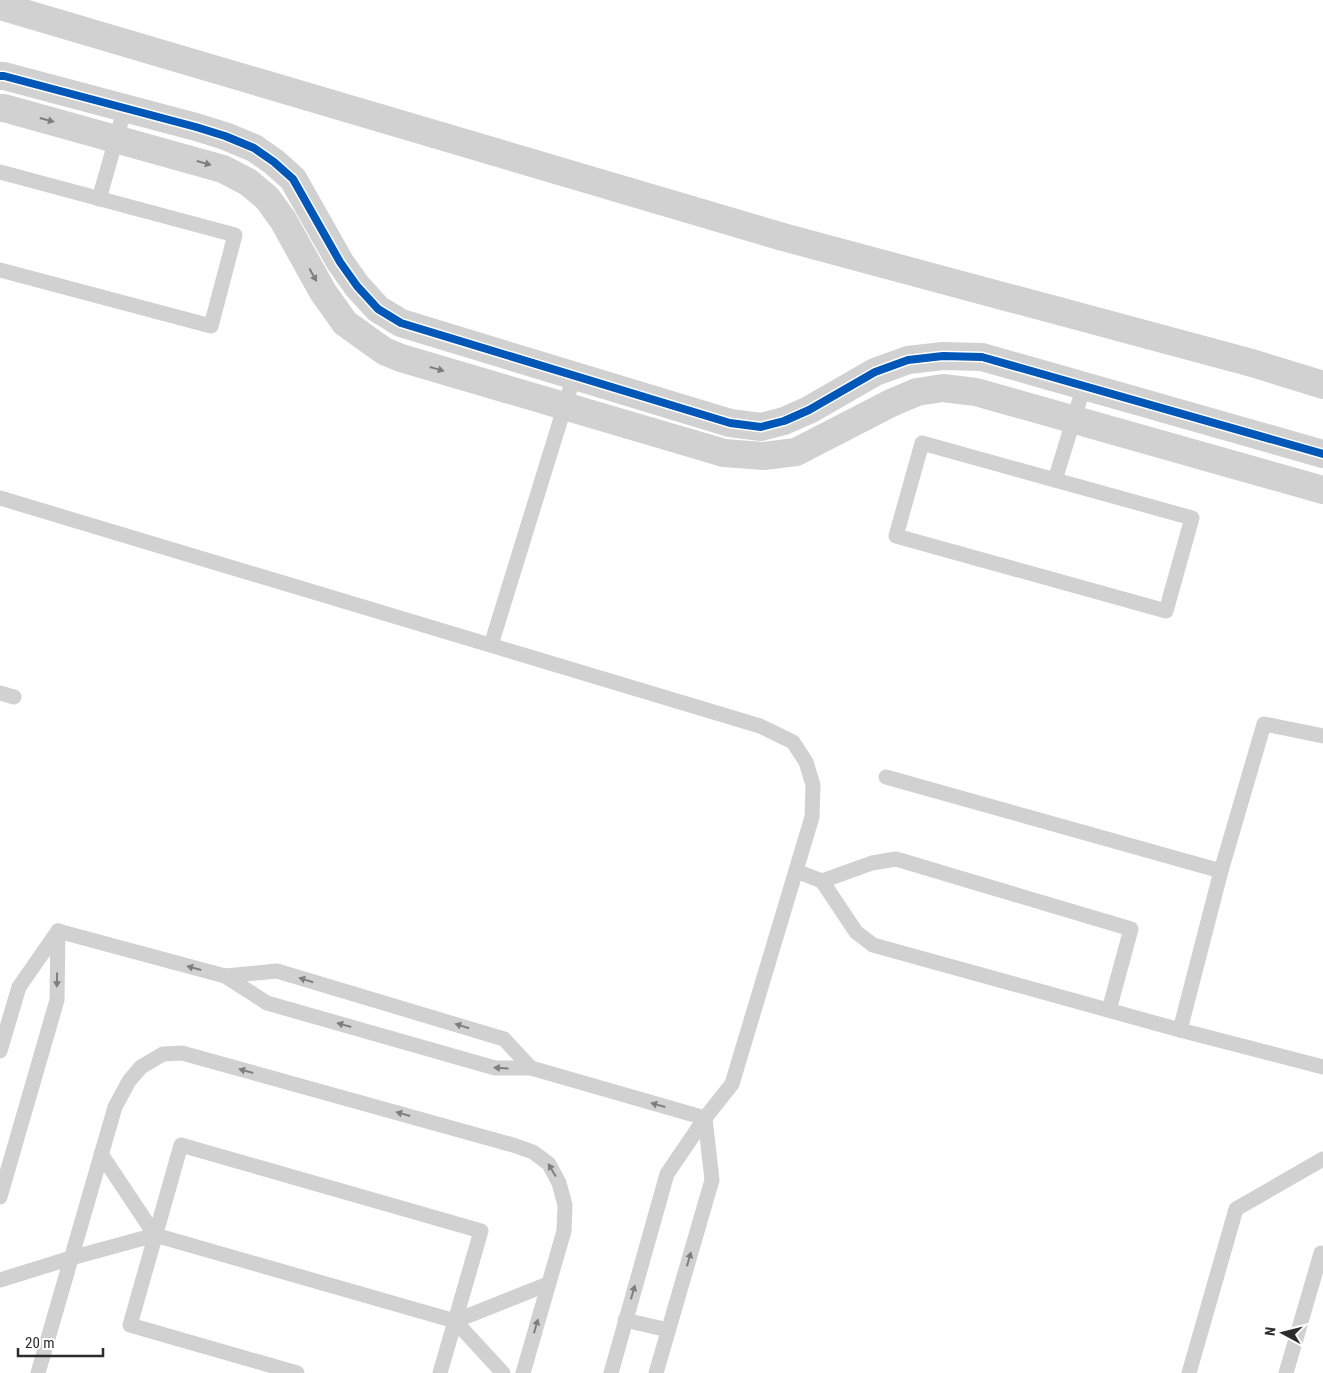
<svg xmlns="http://www.w3.org/2000/svg" width="1323" height="1373" viewBox="0 0 1323 1373" font-family="'Roboto Condensed',sans-serif">
	<rect width="100%" height="100%" fill="#fff"/>
	<g fill="none" stroke-linecap="round" stroke-linejoin="round">
		<g stroke="#d1d1d1" stroke-width="15">
			<polyline points="0,172 235,235 211,326 0,270"/>
			<polyline points="99,199 125,108"/>
			<polygon points="922,443 1192,518 1166,611 896,536"/>
			<polyline points="1055,480 1084,386"/>
			<polyline points="0,498 760,726 793,742 806,762 813,785 812,817 732,1084 705,1118 667,1174 611,1373"/>
			<polyline points="491,645 574,376"/>
			<polyline points="0,693 14,697"/>
			<polyline points="886,777 1221,871 1180,1030 1323,1067"/>
			<polyline points="796,871 822,881 856,932 873,945 1180,1030"/>
			<polyline points="1221,871 1264,724 1323,736"/>
			<polyline points="822,881 872,863 896,859 1131,929 1109,1010"/>
			<polyline points="58,931 225,976 267,1003 495,1068 531,1068 705,1118"/>
			<polyline points="225,976 277,971 504,1039 531,1068"/>
			<polyline points="0,1051 19,987 58,931"/>
			<polyline points="101,1154 155,1235"/>
			<polyline points="0,1197 57,1000 58,931"/>
			<polyline points="0,1280 71,1258 155,1235 455,1321 503,1373"/>
			<polyline points="625,1320 668,1330"/>
			<polyline points="455,1321 548,1284"/>
			<polyline points="38,1373 115,1107 129,1081 141,1067 163,1054 182,1053 513,1145 533,1152 549,1164 559,1183 565,1205 564,1231 523,1373"/>
			<polyline points="297,1373 130,1325 181,1145 481,1231 440,1373"/>
			<polyline points="656,1373 712,1180 705,1118"/>
			<polyline points="1189,1373 1236,1209 1323,1159"/>
			<polyline points="1286,1373 1321,1253"/>
		</g>
		<g stroke="#d1d1d1" stroke-width="28">
			<polyline points="0,6 783,237 1252,363 1323,385"/>
			<polyline points="0,76 4,76 196,127 225,136 254,148 274,162 293,179 340,262 357,286 378,309 401,323 730,423 761,427 784,421 809,410 875,372 908,360 943,356 982,357 1323,454"/>
			<polyline points="0,108 4,108 223,169 248,182 267,198 283,220 323,292 345,323 384,351 401,358 724,453 764,456 796,452 891,403 917,392 943,388 976,392 1323,490"/>
		</g>
		<defs>
			<polyline id="cycleway" points="0,76 4,76 196,127 225,136 254,148 274,162 293,179 340,262 357,286 378,309 401,323 730,423 761,427 784,421 809,410 875,372 908,360 943,356 982,357 1323,454"/>
		</defs>
		<use href="#cycleway" stroke="#fff" stroke-width="11"/>
		<use href="#cycleway" stroke="#0057b8" stroke-width="8"/>
	</g>
	<defs><path id="oneway-solid" d="M-6-.8H1V-3.2L6.5 0L1 3.2V.8H-6Z" transform="scale(1.25)"/></defs>
	<g fill="#7e7e7e">
		<use href="#oneway-solid" transform="translate(47 120) rotate(15)"/>
		<use href="#oneway-solid" transform="translate(204 163) rotate(16)"/>
		<use href="#oneway-solid" transform="translate(313 275) rotate(61)"/>
		<use href="#oneway-solid" transform="translate(437 369) rotate(16)"/>
		<use href="#oneway-solid" transform="translate(194 968) rotate(-165)"/>
		<use href="#oneway-solid" transform="translate(57 980) rotate(91)"/>
		<use href="#oneway-solid" transform="translate(306 980) rotate(-163)"/>
		<use href="#oneway-solid" transform="translate(344 1025) rotate(-164)"/>
		<use href="#oneway-solid" transform="translate(462 1026) rotate(-163)"/>
		<use href="#oneway-solid" transform="translate(501 1068) rotate(-177)"/>
		<use href="#oneway-solid" transform="translate(246 1071) rotate(-164)"/>
		<use href="#oneway-solid" transform="translate(658 1105) rotate(-164)"/>
		<use href="#oneway-solid" transform="translate(403 1114) rotate(-164)"/>
		<use href="#oneway-solid" transform="translate(552 1170) rotate(-121)"/>
		<use href="#oneway-solid" transform="translate(689 1259) rotate(-74)"/>
		<use href="#oneway-solid" transform="translate(633 1292) rotate(-74)"/>
		<use href="#oneway-solid" transform="translate(536 1326) rotate(-74)"/>
	</g>
	<g transform="translate(1283 1333) rotate(277)" stroke="#ffffff" stroke-width="4" paint-order="stroke">
	<path d="M0-4L9 19L0 12L-9 19Z" fill="#2c2c2c"/>
	<text y="-8" font-size="14" font-weight="bold" text-anchor="middle" fill="#2c2c2c">N</text>
	</g>
	<path d="M18 1348v8h85v-8" fill="none" stroke="#2c2c2c" stroke-width="2.5"/>
	<text x="25" y="1348" font-size="15" fill="#2c2c2c" stroke="#ffffff" stroke-width="4" paint-order="stroke">20 m</text>
</svg>
